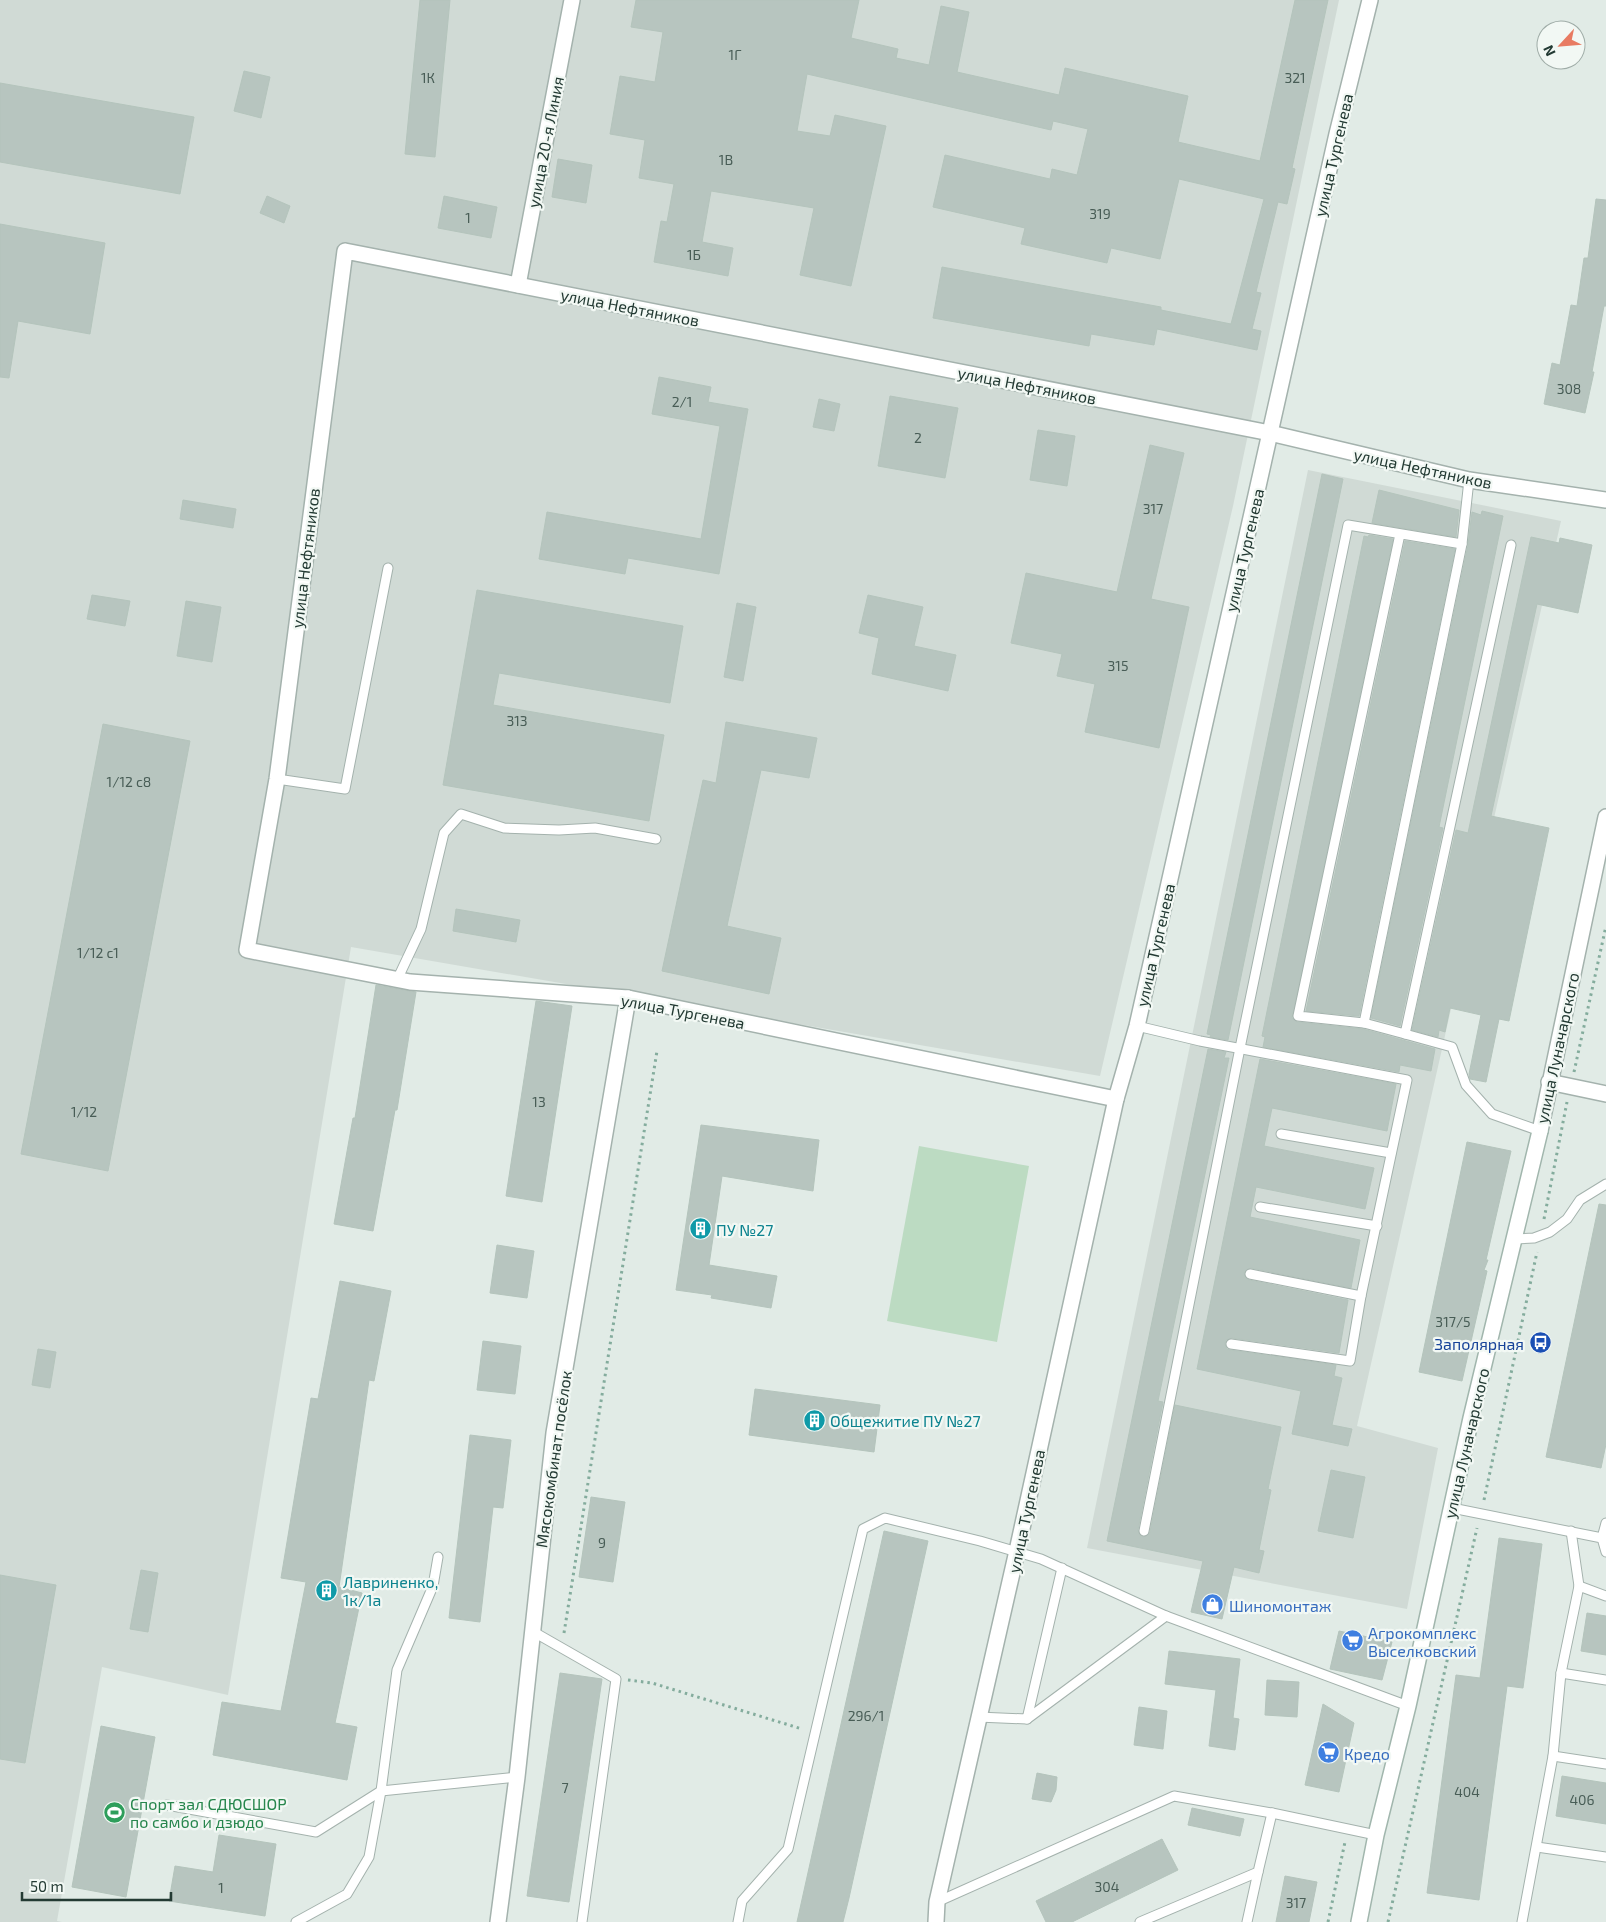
<svg xmlns="http://www.w3.org/2000/svg" width="1606" height="1922" viewBox="0 0 1606 1922" font-family="'Exo 2',sans-serif">
	<rect width="100%" height="100%" fill="#e1ebe6"/>
	<g fill="#d0dad5">
		<polygon points="0,0 1339,0 1233,506 1100,1076 351,947 228,1695 102,1667 57,1921 62,1922 0,1922"/>
		<polygon points="1308,470 1561,521 1357,1426 1438,1448 1407,1609 1087,1548"/>
	</g>
	<polygon fill="#bcdbc2" points="919,1146 1029,1166 997,1342 887,1321"/>
	<g fill="#b7c5bf" stroke="#b4c4bc">
		<polygon points="420,0 450,0 435,157 405,154"/>
		<polygon points="636,0 859,0 851,38 898,49 896,58 929,65 941,6 969,12 957,72 1059,95 1065,68 1188,96 1178,142 1260,161 1295,0 1328,0 1292,168 1295,169 1287,204 1278,202 1256,292 1261,293 1252,329 1261,331 1257,350 1157,329 1154,345 1091,334 1089,346 933,318 942,267 1161,307 1161,310 1231,324 1264,199 1179,179 1160,259 1111,248 1107,263 1021,244 1025,228 933,207 945,155 1050,179 1052,169 1077,175 1088,129 1053,121 1051,130 807,74 797,131 830,136 835,115 886,126 851,286 800,275 814,208 711,191 702,242 733,248 728,276 654,262 661,221 667,222 674,184 639,178 645,140 610,134 620,76 655,82 663,32 631,27"/>
		<polygon points="244,71 270,77 261,118 234,111"/>
		<polygon points="0,83 194,117 180,194 0,162"/>
		<polygon points="558,159 592,165 586,203 552,197"/>
		<polygon points="267,196 290,206 284,223 260,213"/>
		<polygon points="444,196 497,207 491,238 438,228"/>
		<polygon points="1596,199 1606,200 1606,306 1604,306 1592,372 1594,372 1585,413 1544,404 1552,363 1560,365 1571,305 1577,306 1584,258 1588,258"/>
		<polygon points="0,224 105,243 90,334 18,321 9,378 0,377"/>
		<polygon points="659,377 711,387 708,402 748,409 719,574 628,558 625,574 539,559 547,512 701,539 720,426 652,414"/>
		<polygon points="890,396 958,408 945,478 878,466"/>
		<polygon points="819,399 840,404 834,431 813,427"/>
		<polygon points="1038,430 1075,436 1067,486 1030,480"/>
		<polygon points="1150,445 1184,453 1151,599 1189,607 1159,748 1085,732 1095,684 1057,676 1062,654 1011,643 1026,573 1117,592"/>
		<polygon points="1322,474 1343,479 1228,1040 1210,1037 1211,1035 1207,1034"/>
		<polygon points="1379,490 1459,510 1456,537 1372,523"/>
		<polygon points="183,500 236,509 233,528 180,519"/>
		<polygon points="1482,511 1503,516 1439,827 1443,828 1400,1026 1371,1018 1468,545 1472,512 1481,515"/>
		<polygon points="1369,535 1393,539 1292,1018 1297,1022 1363,1029 1435,1049 1431,1071 1400,1065 1399,1072 1263,1047 1265,1037 1262,1036 1364,536 1368,537"/>
		<polygon points="1531,537 1559,543 1560,538 1592,545 1578,613 1537,604 1491,816 1549,828 1509,1021 1499,1019 1486,1082 1470,1079 1469,1074 1481,1015 1450,1008 1445,1032 1439,1030 1438,1037 1412,1030 1456,830 1468,833"/>
		<polygon points="1405,541 1455,549 1359,1016 1306,1011"/>
		<polygon points="477,590 683,626 670,703 499,673 493,705 664,735 649,821 443,785"/>
		<polygon points="92,595 130,601 125,626 87,619"/>
		<polygon points="868,595 923,607 914,646 956,655 948,691 872,674 879,638 859,633"/>
		<polygon points="186,601 221,607 212,662 177,656"/>
		<polygon points="737,603 756,607 743,681 724,677"/>
		<polygon points="726,722 817,738 809,778 761,770 727,926 781,938 769,994 662,971 703,780 716,783"/>
		<polygon points="103,724 190,741 108,1171 21,1154"/>
		<polygon points="456,909 520,920 516,942 453,931"/>
		<polygon points="376,985 416,992 397,1110 395,1110 373,1231 334,1224 353,1118 355,1118"/>
		<polygon points="536,1001 572,1006 542,1202 506,1196"/>
		<polygon points="1208,1049 1226,1052 1224,1058 1229,1058 1158,1401 1163,1402 1138,1530 1140,1535 1143,1537 1148,1535 1150,1532 1175,1405 1281,1427 1268,1489 1271,1490 1259,1550 1264,1551 1259,1573 1234,1567 1222,1619 1191,1612 1203,1561 1107,1541"/>
		<polygon points="1260,1059 1396,1084 1387,1131 1272,1108 1264,1146 1374,1168 1365,1209 1256,1187 1250,1217 1360,1240 1351,1288 1251,1268 1246,1270 1244,1273 1246,1278 1249,1280 1348,1300 1339,1353 1232,1338 1226,1340 1225,1344 1227,1349 1230,1350 1336,1365 1334,1376 1342,1378 1332,1425 1352,1429 1348,1446 1292,1434 1301,1391 1197,1369"/>
		<polygon points="701,1125 819,1140 813,1191 722,1176 709,1265 777,1276 771,1308 711,1298 712,1295 676,1290"/>
		<polygon points="1467,1142 1511,1151 1486,1260 1488,1260 1484,1270 1487,1271 1462,1381 1419,1372"/>
		<polygon points="1599,1204 1606,1205 1606,1444 1601,1468 1546,1457"/>
		<polygon points="497,1245 534,1251 527,1298 490,1293"/>
		<polygon points="340,1281 391,1291 374,1381 369,1380 339,1587 362,1593 335,1723 357,1727 347,1780 213,1755 222,1702 281,1711 306,1582 281,1578 311,1398 318,1399"/>
		<polygon points="483,1341 521,1346 515,1394 477,1390"/>
		<polygon points="38,1349 56,1352 50,1388 32,1385"/>
		<polygon points="755,1389 880,1405 874,1452 749,1435"/>
		<polygon points="470,1435 511,1440 503,1508 493,1507 480,1622 449,1618"/>
		<polygon points="1331,1470 1365,1477 1353,1538 1318,1531"/>
		<polygon points="591,1497 625,1502 613,1582 579,1577"/>
		<polygon points="884,1531 928,1541 849,1898 843,1922 797,1922"/>
		<polygon points="1499,1538 1542,1544 1523,1688 1507,1686 1479,1900 1427,1893 1456,1675 1480,1678"/>
		<polygon points="141,1570 158,1573 148,1632 130,1629"/>
		<polygon points="0,1575 56,1585 25,1763 0,1759"/>
		<polygon points="1587,1613 1606,1616 1606,1655 1581,1651"/>
		<polygon points="1339,1631 1392,1642 1382,1680 1330,1669"/>
		<polygon points="1169,1651 1240,1659 1233,1718 1239,1719 1235,1750 1209,1746 1216,1690 1165,1684"/>
		<polygon points="560,1673 602,1679 569,1902 527,1896"/>
		<polygon points="1267,1680 1299,1682 1297,1717 1265,1715"/>
		<polygon points="1323,1704 1354,1723 1339,1792 1305,1785"/>
		<polygon points="1139,1707 1167,1711 1163,1749 1134,1745"/>
		<polygon points="101,1726 155,1737 126,1897 72,1887"/>
		<polygon points="1037,1773 1057,1777 1056,1790 1051,1802 1032,1799"/>
		<polygon points="1562,1776 1606,1783 1606,1824 1556,1816"/>
		<polygon points="1192,1808 1244,1819 1240,1836 1188,1825"/>
		<polygon points="219,1835 276,1844 265,1916 169,1901 175,1866 213,1872"/>
		<polygon points="1162,1839 1178,1870 1072,1922 1046,1922 1036,1901"/>
		<polygon points="1285,1876 1317,1882 1309,1922 1276,1922"/>
	</g>
	<g fill="none" stroke-linecap="round" stroke-linejoin="round">
		<defs>
			<g id="service">
				<polyline points="1462,544 1469,480"/>
				<polyline points="277,779 345,789 388,568"/>
				<polyline points="397,980 421,929 444,833 461,814 504,828 559,830 595,828 656,839"/>
				<polyline points="1364,1023 1405,1034 1511,545"/>
				<polyline points="1137,1026 1200,1041 1407,1080 1361,1296 1350,1361 1231,1344"/>
				<polyline points="1405,1034 1452,1047 1466,1085 1492,1114 1540,1131"/>
				<polyline points="1281,1134 1391,1153"/>
				<polyline points="1260,1207 1377,1226"/>
				<polyline points="1514,1239 1534,1238 1550,1232 1567,1219 1580,1200 1606,1184"/>
				<polyline points="1250,1274 1361,1296"/>
				<polyline points="1452,1508 1602,1538 1606,1552"/>
				<polyline points="1144,1531 1240,1048 1348,525 1462,544 1364,1023 1298,1016 1400,534"/>
				<polyline points="1571,1531 1579,1586"/>
				<polyline points="1602,1538 1606,1523"/>
				<polyline points="532,1631 616,1679 582,1922"/>
				<polyline points="1561,1673 1606,1680"/>
				<polyline points="978,1717 1027,1719 1062,1568"/>
				<polyline points="1027,1719 1166,1616"/>
				<polyline points="1553,1756 1606,1764"/>
				<polyline points="167,1805 316,1832 381,1791 517,1777"/>
				<polyline points="1537,1847 1606,1857"/>
				<polyline points="937,1902 1174,1796 1272,1813 1376,1835"/>
				<polyline points="296,1922 347,1894 369,1857 381,1791 397,1670 433,1586 438,1557"/>
				<polyline points="738,1922 742,1901 788,1849 863,1529 885,1518 980,1541 1041,1559 1166,1616 1408,1706"/>
				<polyline points="1140,1922 1258,1872 1272,1813"/>
				<polyline points="1247,1922 1258,1872"/>
				<polyline points="1522,1922 1553,1756 1561,1673 1579,1586 1606,1596"/>
			</g>
			<g id="minor">
				<polyline points="518,285 572,0"/>
				<polyline points="1116,1099 628,998 410,982 247,950 277,779 345,251 1270,433"/>
				<polyline points="498,1922 517,1777 554,1433 628,998"/>
			</g>
			<g id="tertiary">
				<polyline points="1270,433 1469,480 1606,500"/>
				<polyline points="1549,1082 1606,1094"/>
				<polyline points="1540,1131 1606,817"/>
				<polyline points="936,1922 937,1902 1017,1551 1116,1099 1137,1026 1337,134 1370,0"/>
			</g>
			<polyline id="secondary" points="1359,1922 1376,1835 1408,1706 1471,1418 1540,1131"/>
		</defs>
		<use href="#service" stroke="#a4b2ad" stroke-width="11"/>
		<use href="#minor" stroke="#a4b2ad" stroke-width="18"/>
		<use href="#tertiary" stroke="#a4b2ad" stroke-width="18"/>
		<use href="#secondary" stroke="#a1b6ad" stroke-width="18"/>
		<g stroke="#84ac9d" stroke-width="3" stroke-dasharray="2.5 4" stroke-linecap="butt">
			<polyline points="1574,1072 1606,926"/>
			<polyline points="1544,1219 1567,1102"/>
			<polyline points="1484,1500 1537,1252"/>
			<polyline points="564,1633 657,1051"/>
			<polyline points="628,1680 652,1683 802,1729"/>
			<polyline points="1328,1922 1345,1842"/>
			<polyline points="1388,1922 1477,1528"/>
		</g>
		<use href="#service" stroke="#fff" stroke-width="9"/>
		<use href="#minor" stroke="#fff" stroke-width="15"/>
		<use href="#tertiary" stroke="#fff" stroke-width="15"/>
		<use href="#secondary" stroke="#fff" stroke-width="15"/>
	</g>
	<defs>
		<symbol id="building-disc" viewBox="-11 -11 22 22"><circle r="9.5" fill="#0f9aa8" stroke="#f2f8f4"/><path d="M-4-6H4V6H1V3H-1V6H-4ZM-2.5-4.3h1.7v1.8h-1.7ZM.8-4.3h1.7v1.8H.8ZM-2.5-1h1.7V.8h-1.7ZM.8-1h1.7V.8H.8Z" fill="#fff"/></symbol>
		<symbol id="bus-disc" viewBox="-11 -11 22 22"><circle r="9.5" fill="#1a4fb4" stroke="#f2f8f4"/><path d="M-5-6H5V4H4V6H2V4H-2V6H-4V4H-5ZM-3.5-4V0h7V-4ZM-3.5 1.2v1.5H-2V1.2ZM2 1.2v1.5H3.5V1.2Z" fill="#fff"/></symbol>
		<symbol id="shop-disc" viewBox="-11 -11 22 22"><circle r="9.5" fill="#3f7fe0" stroke="#f2f8f4"/><path d="M-5-2.5h2.3a2.7 3.5 0 0 1 5.4 0H5L5.5 6h-11ZM-1.5-2.5h3a1.5 2.3 0 0 0-3 0Z" fill="#fff"/></symbol>
		<symbol id="supermarket-disc" viewBox="-11 -11 22 22"><circle r="9.5" fill="#3f7fe0" stroke="#f2f8f4"/><path d="M-6-5.5h2.5l.6 2H6L4.5 2H-2.5L-4.4-4H-6ZM-1.5 3.2a1.3 1.3 0 1 0 .1 0ZM3 3.2a1.3 1.3 0 1 0 .1 0Z" fill="#fff"/></symbol>
		<symbol id="stadium-disc" viewBox="-11 -11 22 22"><circle r="9.5" fill="#2e9e5b" stroke="#f2f8f4"/><path d="M0-5a6.5 5 0 1 0 0 10a6.5 5 0 1 0 0-10ZM-3.5-1.8h7v3.6h-7Z" fill="#fff"/></symbol>
	</defs>
	<g fill-rule="evenodd">
		<use href="#building-disc" x="688" y="1216" width="25" height="25"/>
		<use href="#bus-disc" x="1528" y="1330" width="25" height="25"/>
		<use href="#building-disc" x="802" y="1408" width="25" height="25"/>
		<use href="#building-disc" x="314" y="1578" width="25" height="25"/>
		<use href="#shop-disc" x="1200" y="1592" width="25" height="25"/>
		<use href="#supermarket-disc" x="1340" y="1628" width="25" height="25"/>
		<use href="#supermarket-disc" x="1316" y="1740" width="25" height="25"/>
		<use href="#stadium-disc" x="102" y="1800" width="25" height="25"/>
	</g>
	<g text-anchor="middle" dominant-baseline="central" stroke-width="4.5" stroke-linejoin="round" paint-order="stroke">
		<g font-size="14" fill="#485d56">
			<text x="735" y="54">1Г</text>
			<text x="428" y="77">1К</text>
			<text x="1295" y="77">321</text>
			<text x="726" y="159">1В</text>
			<text x="1100" y="213">319</text>
			<text x="468" y="217">1</text>
			<text x="694" y="254">1Б</text>
			<text x="1569" y="388">308</text>
			<text x="682" y="401">2/1</text>
			<text x="918" y="437">2</text>
			<text x="1153" y="508">317</text>
			<text x="1118" y="665">315</text>
			<text x="517" y="720">313</text>
			<text x="129" y="781">1/12 с8</text>
			<text x="98" y="952">1/12 с1</text>
			<text x="539" y="1101">13</text>
			<text x="84" y="1111">1/12</text>
			<text x="1453" y="1321">317/5</text>
			<text x="602" y="1542">9</text>
			<text x="866" y="1715">296/1</text>
			<text x="565" y="1787">7</text>
			<text x="1467" y="1791">404</text>
			<text x="1582" y="1799">406</text>
			<text x="1107" y="1886">304</text>
			<text x="221" y="1887">1</text>
			<text x="1296" y="1902">317</text>
		</g>
		<g font-size="16" fill="#233a33" stroke="#f2f8f4">
			<text transform="translate(545 142) rotate(-79)">улица 20-я Линия</text>
			<text transform="translate(1333 155) rotate(-77)">улица Тургенева</text>
			<text transform="translate(630 307) rotate(11)">улица Нефтяников</text>
			<text transform="translate(1027 385) rotate(11)">улица Нефтяников</text>
			<text transform="translate(1423 468) rotate(12)">улица Нефтяников</text>
			<text transform="translate(1244 550) rotate(-77)">улица Тургенева</text>
			<text transform="translate(305 558) rotate(-83)">улица Нефтяников</text>
			<text transform="translate(1155 945) rotate(-77)">улица Тургенева</text>
			<text transform="translate(683 1011) rotate(11)">улица Тургенева</text>
			<text transform="translate(1557 1048) rotate(-78)">улица Луначарского</text>
			<text transform="translate(1466 1443) rotate(-77)">улица Луначарского</text>
			<text transform="translate(553 1459) rotate(-82)">Мясокомбинат посёлок</text>
			<text transform="translate(1026 1511) rotate(-78)">улица Тургенева</text>
		</g>
		<g font-size="16" fill="#0d838f" stroke="#f2f8f4" text-anchor="start">
			<text x="716" y="1229">ПУ №27</text>
			<text x="830" y="1420">Общежитие ПУ №27</text>
			<text x="343" y="1581">Лавриненко,<tspan x="343" dy="18">1к/1а</tspan></text>
		</g>
		<g font-size="16" fill="#164399" stroke="#f2f8f4" text-anchor="end">
			<text x="1524" y="1343">Заполярная</text>
		</g>
		<g font-size="16" fill="#366cbe" stroke="#f2f8f4" text-anchor="start">
			<text x="1229" y="1605">Шиномонтаж</text>
			<text x="1368" y="1632">Агрокомплекс<tspan x="1368" dy="18">Выселковский</tspan></text>
			<text x="1344" y="1753">Кредо</text>
		</g>
		<g font-size="16" fill="#27864d" stroke="#f2f8f4" text-anchor="start">
			<text x="130" y="1803">Спорт зал СДЮСШОР<tspan x="130" dy="18">по самбо и дзюдо</tspan></text>
		</g>
	</g>
	<g transform="translate(1561 45) rotate(244)"><circle r="24" fill="#f2f8f4" stroke="#9faca7"/>
	<path d="M0-4L9 19L0 12L-9 19Z" fill="#e87b62"/>
	<text y="-8" font-size="14" font-weight="bold" text-anchor="middle" fill="#233a33">N</text>
	</g>
	<path d="M22 1892v8h149v-8" fill="none" stroke="#233a33" stroke-width="2.5"/>
	<text x="30" y="1892" font-size="15" fill="#233a33" stroke="#f2f8f4" stroke-width="4" paint-order="stroke">50 m</text>
</svg>
